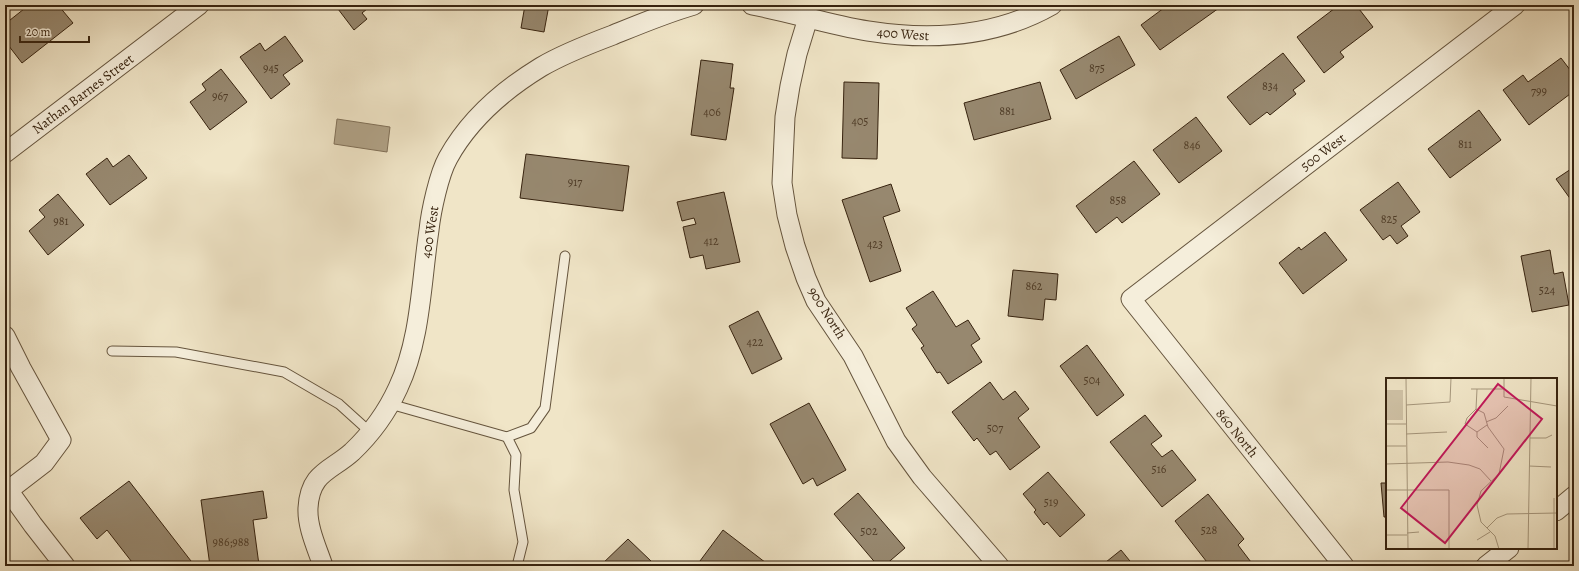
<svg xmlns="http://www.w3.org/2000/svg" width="1579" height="571" viewBox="0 0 1579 571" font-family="Alegreya,serif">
	<rect width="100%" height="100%" fill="#f0e5c7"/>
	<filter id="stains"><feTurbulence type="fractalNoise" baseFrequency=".005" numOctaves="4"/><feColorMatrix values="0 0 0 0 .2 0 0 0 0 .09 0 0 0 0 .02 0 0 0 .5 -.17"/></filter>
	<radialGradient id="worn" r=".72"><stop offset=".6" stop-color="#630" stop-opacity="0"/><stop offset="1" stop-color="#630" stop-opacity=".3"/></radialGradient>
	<polygon fill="#b1a388" stroke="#807058" points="337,119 390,127 387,152 334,144"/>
	<g fill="#97886f" stroke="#37230f">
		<polygon points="29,5 58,5 73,23 22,63 5,41 5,24"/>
		<polygon points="335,5 372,5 362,13 367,19 354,30"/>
		<polygon points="525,5 572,5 571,9 549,5 544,32 521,28"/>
		<polygon points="1168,5 1217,5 1219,8 1160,50 1141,25"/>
		<polygon points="1339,5 1356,5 1373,27 1340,52 1344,57 1324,73 1297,37"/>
		<polygon points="285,36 303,61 283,75 290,84 271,99 240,57 260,43 265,51"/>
		<polygon points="1119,36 1135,65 1076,99 1060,70"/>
		<polygon points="1283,53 1305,81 1293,90 1296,94 1270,115 1267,112 1250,125 1227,97"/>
		<polygon points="1561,58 1574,75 1574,91 1529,125 1503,90 1523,75 1528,82"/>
		<polygon points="701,60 733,64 730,88 734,88 726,140 691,135"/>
		<polygon points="221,69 247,102 210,130 190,102 206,90 202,84"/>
		<polygon points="844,82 879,83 877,159 842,158"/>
		<polygon points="1040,82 1051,119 974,140 964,103"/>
		<polygon points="1479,110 1501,140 1450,178 1428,149"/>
		<polygon points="1196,117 1222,151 1179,183 1153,150"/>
		<polygon points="526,154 629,166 623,211 520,198"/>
		<polygon points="129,155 147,178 110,205 86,174 107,158 113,167"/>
		<polygon points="1134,161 1160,194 1122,223 1117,217 1096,233 1076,206"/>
		<polygon points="1574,167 1574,204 1556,179"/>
		<polygon points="1398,182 1420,212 1401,226 1408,236 1397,244 1390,235 1383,240 1360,210"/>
		<polygon points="891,184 900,211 883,217 901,271 870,282 842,200"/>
		<polygon points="724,192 740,262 706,269 703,255 690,258 683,227 696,224 694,218 682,221 677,202"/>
		<polygon points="58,194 84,225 48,255 29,231 45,217 39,210"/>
		<polygon points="1325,232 1347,260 1303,294 1279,263 1299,247 1301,250"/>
		<polygon points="1550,250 1554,274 1563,272 1569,305 1532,312 1521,256"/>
		<polygon points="1013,270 1058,274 1056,300 1045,299 1043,320 1008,316"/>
		<polygon points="933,291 956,327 968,320 980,339 971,345 982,362 948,384 940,372 937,373 921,348 924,346 912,329 917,325 906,308"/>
		<polygon points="758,311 782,359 752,374 729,326"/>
		<polygon points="1087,345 1124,395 1097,416 1060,366"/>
		<polygon points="990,382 1003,400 1015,391 1029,409 1018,418 1040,447 1010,470 996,451 990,455 977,438 974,441 952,412"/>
		<polygon points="809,403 846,470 817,486 813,478 803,484 770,424"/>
		<polygon points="1145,415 1162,436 1151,444 1162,457 1172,450 1196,480 1162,507 1110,442"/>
		<polygon points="1048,472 1085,515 1060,537 1047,522 1044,525 1034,512 1036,510 1023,494"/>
		<polygon points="129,481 191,561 185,566 135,566 107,530 97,539 80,518"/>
		<polygon points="1381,483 1387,483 1387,517 1384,517"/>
		<polygon points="263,491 267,518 253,520 259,565 269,564 269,566 210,566 201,500"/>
		<polygon points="858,493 905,548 884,566 878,566 834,514"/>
		<polygon points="1208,494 1244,539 1238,545 1254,566 1210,566 1175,521"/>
		<polygon points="723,530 770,566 699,566 697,565"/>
		<polygon points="628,539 652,562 648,566 600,566"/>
		<polygon points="1121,550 1134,566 1101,566"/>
	</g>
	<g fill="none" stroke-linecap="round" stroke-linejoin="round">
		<defs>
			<g id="lane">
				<polyline points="112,351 176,352 284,372 339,404 370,432"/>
				<polyline points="390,404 507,437"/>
				<polyline points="517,566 523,542 514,490 516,455 507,437 531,428 545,408 565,256"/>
			</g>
			<g id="street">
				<path d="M752 5C791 12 829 25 868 31 932 41 996 37 1052 5"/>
				<polyline points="808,18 797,54 790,86 785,117 782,183 787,215 795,246 806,278 816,301 853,356 896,441 922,477 999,566"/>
				<polyline points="5,153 199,5"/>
				<polyline points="5,336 21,368 61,440 44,463 5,493"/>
				<polyline points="8,490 33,525 65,566"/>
				<polyline points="1556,511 1574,496"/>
				<path d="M323 566C317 548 307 527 308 508 310 472 331 471 352 452 371 434 387 412 398 388 421 339 421 283 429 230 431 211 439 174 448 158 469 120 505 89 541 67 563 54 589 44 613 35 640 24 666 13 694 5"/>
				<polyline points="1344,566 1131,299 1515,5"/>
				<polyline points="1486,566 1509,548"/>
			</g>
		</defs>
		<use href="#lane" stroke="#65543d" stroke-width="11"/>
		<use href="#street" stroke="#65543d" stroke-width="21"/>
		<use href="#lane" stroke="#f5eedb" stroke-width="9"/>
		<use href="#street" stroke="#f5eedb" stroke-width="19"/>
	</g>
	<g text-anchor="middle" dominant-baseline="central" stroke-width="3" stroke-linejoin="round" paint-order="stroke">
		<g font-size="12" fill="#4f3c27">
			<text x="271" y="68">945</text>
			<text x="1097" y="68">875</text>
			<text x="1270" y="86">834</text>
			<text x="1539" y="91">799</text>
			<text x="220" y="96">967</text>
			<text x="1007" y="111">881</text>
			<text x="712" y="112">406</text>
			<text x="860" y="121">405</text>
			<text x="1465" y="144">811</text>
			<text x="1192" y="145">846</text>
			<text x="575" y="182">917</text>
			<text x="1118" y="200">858</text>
			<text x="1389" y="219">825</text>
			<text x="61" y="221">981</text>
			<text x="711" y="241">412</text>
			<text x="875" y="244">423</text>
			<text x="1034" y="286">862</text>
			<text x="1547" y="290">524</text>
			<text x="755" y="342">422</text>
			<text x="1092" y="380">504</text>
			<text x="995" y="428">507</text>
			<text x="1159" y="469">516</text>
			<text x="1051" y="502">519</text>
			<text x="1209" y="530">528</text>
			<text x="869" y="531">502</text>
			<text x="231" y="542">986;988</text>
		</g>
		<g font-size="14" fill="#37230f" stroke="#f5eedb">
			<text transform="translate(903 34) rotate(4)">400 West</text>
			<text transform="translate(83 94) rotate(-37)">Nathan Barnes Street</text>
			<text transform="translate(1323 152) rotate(-37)">500 West</text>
			<text transform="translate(430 232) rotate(-81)">400 West</text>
			<text transform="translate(827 313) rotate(58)">900 North</text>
			<text transform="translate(1237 433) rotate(51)">860 North</text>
		</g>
	</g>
	<g transform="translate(1386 378)">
		<rect width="171" height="171" fill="#f0e5c7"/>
		<path d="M0 12H17V42H0Z" fill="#d1c4a8"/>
		<path fill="none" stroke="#a6977d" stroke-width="1" d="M20 0 22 171M118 0V19L171 28M85 11H117M20 27 64 24 65 0M90 31 98 35 102 49 118 71 113 96 95 113 91 127 95 144 109 158 113 171M90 31 81 40 79 46 91 54V59L102 70M90 31 91 11M100 44 110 40 122 28M0 46H20M91 54 101 47M20 56 61 54M144 60H160L166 57M0 68H20M0 86 62 84 83 87 94 91 105 103M143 88 165 89M0 112H63V171M101 150 111 140 121 136 171 135M21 155 33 154M0 157H21M91 162 104 154M142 171 145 0M168 171V120"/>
		<path fill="#c2185b" fill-opacity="0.15" stroke="#c2185b" stroke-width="2" d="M112 6 156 41 59 165 15 130Z"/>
		<rect width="171" height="171" fill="none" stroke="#37230f" stroke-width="2"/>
	</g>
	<rect width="1579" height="571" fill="none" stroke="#f0e5c7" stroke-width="20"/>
	<rect x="6" y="6" width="1567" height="559" fill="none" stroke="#37230f" stroke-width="2"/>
	<rect x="10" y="10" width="1559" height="551" fill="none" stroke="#37230f"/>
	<path d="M20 36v6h69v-6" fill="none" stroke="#37230f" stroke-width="2"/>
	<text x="26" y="36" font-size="12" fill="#37230f" stroke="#f5eedb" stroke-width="3" paint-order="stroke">20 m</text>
	<rect width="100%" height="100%" filter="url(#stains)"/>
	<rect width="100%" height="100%" fill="url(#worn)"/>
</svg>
